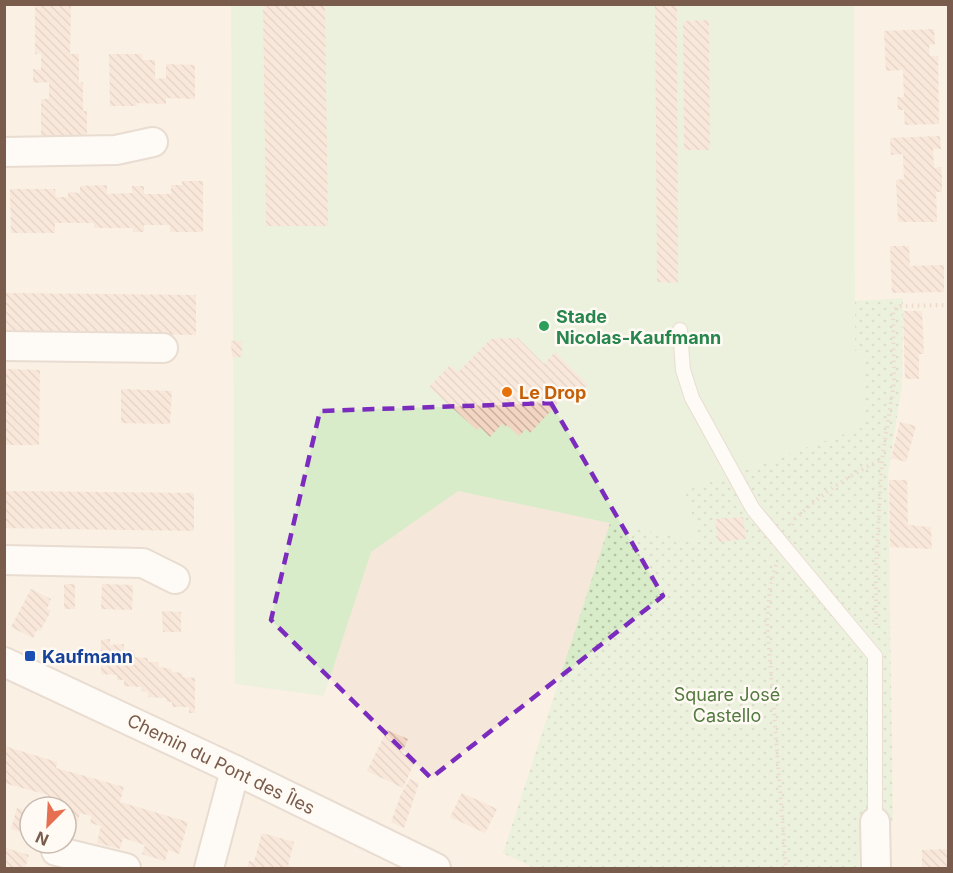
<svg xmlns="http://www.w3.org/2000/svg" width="953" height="873" viewBox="0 0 953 873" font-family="Inter,sans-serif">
	<defs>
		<pattern id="park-dots" width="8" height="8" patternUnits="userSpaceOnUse" patternTransform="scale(1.5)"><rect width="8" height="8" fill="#d8ecc9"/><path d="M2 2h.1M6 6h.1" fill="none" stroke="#b4c2a5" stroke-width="1.8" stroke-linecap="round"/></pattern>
		<pattern id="building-back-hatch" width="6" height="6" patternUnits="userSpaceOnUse" patternTransform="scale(1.5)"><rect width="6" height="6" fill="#f3d5c3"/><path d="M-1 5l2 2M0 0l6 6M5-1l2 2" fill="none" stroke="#cab0a1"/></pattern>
	</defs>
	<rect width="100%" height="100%" fill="#fdf6ec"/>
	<path fill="#f5e8da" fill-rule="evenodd" d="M5 5H948V868H5ZM30 807H66V843H30Z"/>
	<polygon fill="#d8ecc9" points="231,5 854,5 855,351 864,352 865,427 686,491 700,542 458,491 371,552 324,696 235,684"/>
	<polygon fill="url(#park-dots)" points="903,298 902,385 888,474 893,822 860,824 859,868 534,868 503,853 610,523 700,542 685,491 864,427 864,352 855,351 855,301"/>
	<g fill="url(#building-back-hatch)">
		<polygon points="35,4 71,4 70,54 79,54 79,83 83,82 83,111 87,111 87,140 41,140 41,99 49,99 49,82 33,83 33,69 41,70 41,53 35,54"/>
		<polygon points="263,4 325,4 328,226 266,226"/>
		<polygon points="655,4 677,4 678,283 657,282"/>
		<polygon points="709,20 710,150 684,150 683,21"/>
		<polygon points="934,29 935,44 929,45 930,56 938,56 939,124 905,125 904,110 898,110 897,97 904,97 903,70 886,71 884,31"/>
		<polygon points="109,54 142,54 143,60 155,60 155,79 166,78 166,64 195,65 195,99 166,98 166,104 136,103 137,106 110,106"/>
		<polygon points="940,136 941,149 933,149 934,168 941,167 942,178 942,192 936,192 937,222 898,222 896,180 904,179 903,154 891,155 890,138"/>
		<polygon points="182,181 203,181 203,232 170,232 170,225 144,225 144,232 133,232 133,228 94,228 94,223 55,223 55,233 11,233 10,189 55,189 56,197 68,197 68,192 80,193 80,186 107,185 107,194 132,193 132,186 144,186 144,194 171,194 171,185 182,185"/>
		<polygon points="890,246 909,246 910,266 944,265 944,292 892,293"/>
		<polygon points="6,293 196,295 196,335 6,332"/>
		<polygon points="903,311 922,311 924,354 919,354 919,379 905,379"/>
		<polygon points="518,338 544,364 555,352 588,385 569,403 563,398 530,433 526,429 519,436 507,425 505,427 502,424 490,437 480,427 477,430 429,387 450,365 458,372 491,339"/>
		<polygon points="231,341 242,341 242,357 232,357"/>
		<polygon points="6,369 40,370 39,445 5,445"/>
		<polygon points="121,389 172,391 170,424 121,423"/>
		<polygon points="900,422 916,426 906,462 891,458"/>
		<polygon points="889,480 907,480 908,525 931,527 932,549 890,547"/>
		<polygon points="4,491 194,493 194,531 4,528"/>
		<polygon points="743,517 746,539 718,542 715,519"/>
		<rect x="64" y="584" width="11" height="25"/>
		<polygon points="102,584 133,585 132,610 101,609"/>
		<polygon points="31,589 51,599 47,609 51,611 40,631 37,630 33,638 11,627"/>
		<polygon points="162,611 181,612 181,632 163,632"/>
		<polygon points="110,639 110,645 124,644 124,650 134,650 135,657 148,658 148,662 158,662 159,667 172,669 172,672 183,673 182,677 195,678 195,713 189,713 189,707 172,707 172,702 166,702 166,698 148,697 148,692 142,691 141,687 124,686 124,680 117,680 117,675 101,674 101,640"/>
		<polygon points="387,730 408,739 402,753 416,759 403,788 367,771"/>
		<polygon points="4,746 57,762 56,768 124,787 120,802 188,822 179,854 168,850 165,861 142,854 145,845 133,841 123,838 120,849 97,843 101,826 90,823 92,816 80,813 77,824 66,820 66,807 56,807 46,803 48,795 4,783"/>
		<polygon points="410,779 419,783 404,828 391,822 401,794"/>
		<polygon points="462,793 497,809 485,833 450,817"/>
		<polygon points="17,808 30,811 30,835 11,829"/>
		<polygon points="262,833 294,842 288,866 294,868 247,868 249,861 254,862"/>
		<polygon points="6,848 29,855 25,868 4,868"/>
		<polygon points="948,849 948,868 922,868 922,850"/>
	</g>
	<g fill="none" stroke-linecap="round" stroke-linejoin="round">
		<defs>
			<polyline id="service" points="680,330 683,370 692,398 753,509 875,656 875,822"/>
			<g id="minor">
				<polyline points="4,152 116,150 153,142"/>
				<polyline points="4,346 163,348"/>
				<polyline points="4,560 143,563 175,579"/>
				<polyline points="4,662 235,770 436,868"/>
				<polyline points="875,822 876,868"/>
				<polyline points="56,851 126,868"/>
				<polyline points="209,868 235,770"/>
			</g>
		</defs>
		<use href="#service" stroke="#d1beb0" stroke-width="16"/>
		<use href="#minor" stroke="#d1beb0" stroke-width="32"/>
		<g stroke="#d9b8a5" stroke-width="4" stroke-dasharray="1.5 4.5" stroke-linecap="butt">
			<path d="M792 525 795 519C825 491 845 478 882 459"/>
			<polyline points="776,565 770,588 767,621 786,868"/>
			<polyline points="876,625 876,568 882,459 894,384 893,310 900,306 948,305"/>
		</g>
		<use href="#service" stroke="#fff" stroke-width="14"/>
		<use href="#minor" stroke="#fff" stroke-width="28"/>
	</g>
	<path d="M0 0H953V873H0ZM551 403 663 596 431 778 271 620 320 411Z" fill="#fdf6ec" fill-opacity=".55" fill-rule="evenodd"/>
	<path fill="none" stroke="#7b2cbf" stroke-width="4.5" stroke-dasharray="12 8" stroke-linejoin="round" d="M551 403 663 596 431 778 271 620 320 411Z"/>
	<circle fill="#2e9e5b" stroke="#fffaf3" stroke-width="2" cx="544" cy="326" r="6"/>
	<circle fill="#e8710a" stroke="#fffaf3" stroke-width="2" cx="507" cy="392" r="6"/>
	<rect fill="#1a4fb4" stroke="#fffaf3" stroke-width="2" x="24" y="650" width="12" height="12" rx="3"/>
	<g text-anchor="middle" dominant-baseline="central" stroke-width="5" stroke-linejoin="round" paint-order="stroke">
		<g font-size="18" font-weight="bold" fill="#27864d" stroke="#fffaf3" text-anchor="start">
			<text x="556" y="316">Stade<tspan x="556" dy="21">Nicolas-Kaufmann</tspan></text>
		</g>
		<g font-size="18" font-weight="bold" fill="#c56008" stroke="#fffaf3" text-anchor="start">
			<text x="519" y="392">Le Drop</text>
		</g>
		<g font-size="18" font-weight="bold" fill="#164399" stroke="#fffaf3" text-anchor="start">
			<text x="42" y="656">Kaufmann</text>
		</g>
		<g font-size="18" fill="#537a41" stroke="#fffaf3">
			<text x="727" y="694">Square José<tspan x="727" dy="21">Castello</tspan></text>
		</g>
		<g font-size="18" fill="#7a5c4d" stroke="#fffaf3">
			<text transform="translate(221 764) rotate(26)">Chemin du Pont des Îles</text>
		</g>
	</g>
	<rect width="953" height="873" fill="none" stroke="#7a5c4d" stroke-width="12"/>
	<g transform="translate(48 825) rotate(204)"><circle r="28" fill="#fffaf3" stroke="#cabbb1" stroke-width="1.5"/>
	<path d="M0-4.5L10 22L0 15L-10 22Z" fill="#e76f51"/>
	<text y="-9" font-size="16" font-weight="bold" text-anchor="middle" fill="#7a5c4d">N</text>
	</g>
</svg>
